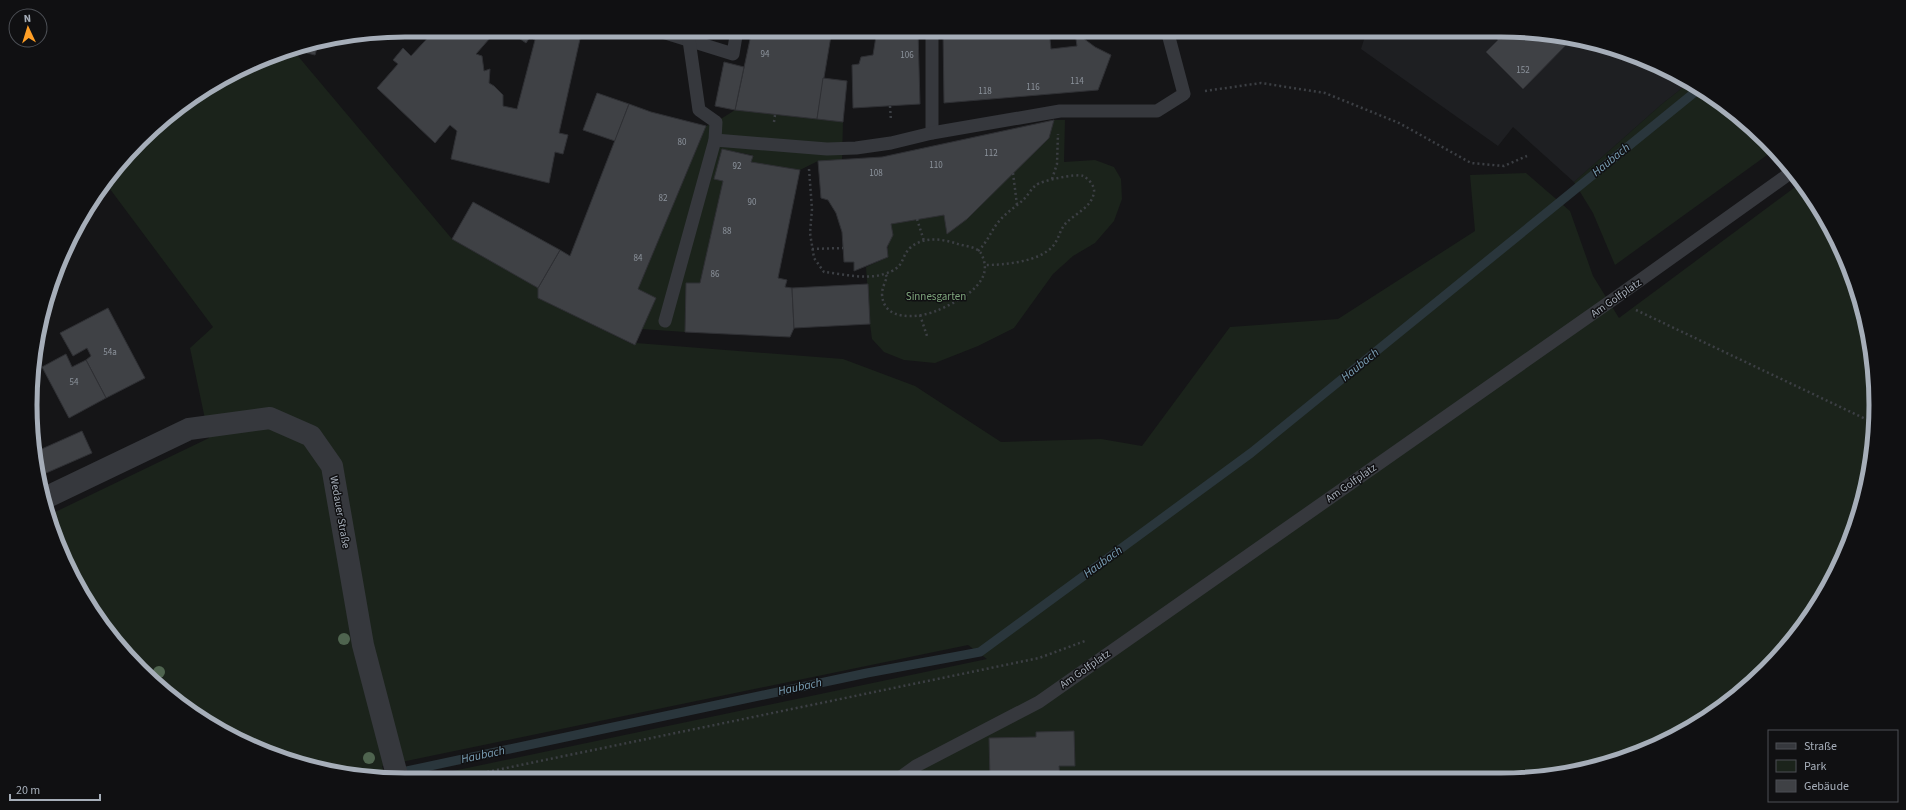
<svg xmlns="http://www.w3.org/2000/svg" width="1906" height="810" viewBox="0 0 1906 810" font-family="'Source Sans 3',sans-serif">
	<rect width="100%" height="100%" fill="#151517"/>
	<polygon fill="#1e1f22" points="1367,30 1501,30 1622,50 1690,82 1662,104 1574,182 1513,127 1498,146 1361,49"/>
	<g fill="#1b231b">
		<polygon points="292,49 452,239 538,288 538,298 634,345 636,343 843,359 915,386 1001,442 1101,439 1142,446 1230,327 1338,319 1475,231 1470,175 1526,173 1570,211 1593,276 1619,318 1802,182 1837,239 1863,308 1875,381 1873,454 1856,526 1799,633 1729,702 1645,751 1550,777 410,780 987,659 968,645 382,766 386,777 284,760 177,702 123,652 80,593 51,514 209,438 190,348 213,327 107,185 158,123 218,80 284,50"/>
		<polygon points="1690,82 1748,123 1774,150 1615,265 1593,213 1574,182 1662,104"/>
		<polygon points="735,110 843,122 842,160 818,161 800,170 751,162 752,155 722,149 714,179 723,181 700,283 686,283 685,332 642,329 656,298 638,289 706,126 716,122"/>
		<path d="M1054 120H1065L1064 162 1095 160 1114 167 1121 179 1122 199 1114 221 1095 243 1073 256 1053 274 1014 328 978 346 935 363 904 360 884 352 872 339 870 324 866 267 888 257C887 246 890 235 891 224L944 215 947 234 967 218 1049 138Z"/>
	</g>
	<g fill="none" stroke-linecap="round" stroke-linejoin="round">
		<polyline stroke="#2a363c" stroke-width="9" points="383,776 867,673 980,652 1251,453 1700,88"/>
	</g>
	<g fill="#3f4145" stroke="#2f3034">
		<polygon points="435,30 497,30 476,54 482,56 484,71 490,69 489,83 494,86 503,95 503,106 517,109 535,40 530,37 526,43 507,30 582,30 559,133 568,135 563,154 555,152 549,183 451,159 457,131 450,125 435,143 377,88 398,64 393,60 403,48 411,56"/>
		<polygon points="752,30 832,30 817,119 735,110"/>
		<polygon points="877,30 918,30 920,104 853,108 852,65 859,64 861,57 873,55"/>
		<polygon points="943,30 1010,30 1010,33 1049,30 1051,49 1077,46 1075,32 1095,47 1111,55 1098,90 944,103"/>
		<polygon points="1429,30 1444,30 1437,37"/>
		<polygon points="1487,30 1501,30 1570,41 1523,89 1486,52 1498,40"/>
		<polygon points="318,44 315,55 291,49"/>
		<polygon points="724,62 744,67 735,110 715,106"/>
		<polygon points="823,78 847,81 843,122 817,119"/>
		<polygon points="597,93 629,104 615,141 583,130"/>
		<polygon points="629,104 651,112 706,126 638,289 656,298 635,345 538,298 538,288 560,250 570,256"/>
		<polygon points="1054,120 1049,138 967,219 947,234 944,215 891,224 893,235 887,247 888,257 854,271 854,262 844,262 842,232 836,213 828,200 821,198 818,161 882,157"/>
		<polygon points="722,149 753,156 751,162 800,170 778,278 787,280 785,287 792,288 794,328 790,337 685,332 686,283 700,283 723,181 714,179"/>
		<polygon points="473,202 560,250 538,288 452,239"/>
		<polygon points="89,207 90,207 74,234 80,218"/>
		<polygon points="868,284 870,324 794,328 792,288"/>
		<polygon points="108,308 145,378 106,398 86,360 91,356 87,348 73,356 60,333"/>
		<polygon points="66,354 72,367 86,360 106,398 69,418 42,367"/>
		<polygon points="82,431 92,453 37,477 35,452"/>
		<polygon points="1074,731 1075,766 1059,766 1060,778 990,778 989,738 1036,737 1036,732"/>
	</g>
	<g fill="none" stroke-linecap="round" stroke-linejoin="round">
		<g stroke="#3c3f44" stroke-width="2.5" stroke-dasharray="2 3" stroke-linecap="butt">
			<polyline points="1205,91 1261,83 1325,93 1399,123 1471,163 1504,166 1527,156"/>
			<polyline points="890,106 891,121"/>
			<polyline points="774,122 775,115"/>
			<path d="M809 169 812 209 810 233 814 258 824 272C843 274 866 280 884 274 907 267 899 258 911 247 925 236 943 239 958 244 965 246 976 247 980 252 982 254 983 258 984 261 991 286 955 303 936 311 918 318 883 322 882 294 882 289 885 282 887 277L885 273"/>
			<polyline points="1013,173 1017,205"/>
			<polyline points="1052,179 1057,164 1058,134"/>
			<polyline points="917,219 924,241"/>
			<polyline points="812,249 843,248"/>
			<path d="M978 251C988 242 992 228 1001 219 1008 211 1017 206 1024 199 1028 195 1031 189 1036 185 1041 181 1076 173 1083 176 1088 178 1095 186 1094 192 1092 207 1076 213 1066 223 1060 229 1059 239 1053 246 1039 262 1004 265 985 265"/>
			<polyline points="1636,310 1874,423"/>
			<polyline points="920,315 927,336"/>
			<polyline points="448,780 1039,658 1085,641"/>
		</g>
		<g stroke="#36383d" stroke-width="13">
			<polyline points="656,30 733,54 737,30"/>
			<polyline points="932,133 932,30"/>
			<polyline points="715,140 827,149 856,148 891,143 932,133 1060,111 1157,111 1184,94 1167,30"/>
			<polyline points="665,321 715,140 716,122 699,110 689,40"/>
			<polyline points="898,779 916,766 1039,702 1618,296 1793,171"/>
		</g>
		<polyline stroke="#36383d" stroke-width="22" points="45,498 189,429 270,418 311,436 332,466 363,645 398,779"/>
	</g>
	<g fill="#4f644f">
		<circle cx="344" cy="639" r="6"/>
		<circle cx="159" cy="672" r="6"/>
		<circle cx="369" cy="758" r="6"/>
	</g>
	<g text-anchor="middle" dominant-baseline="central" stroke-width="3" stroke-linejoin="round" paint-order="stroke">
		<g font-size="9" fill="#8c939c">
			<text x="765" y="54">94</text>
			<text x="907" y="55">106</text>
			<text x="1523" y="70">152</text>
			<text x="1077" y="81">114</text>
			<text x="1033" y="87">116</text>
			<text x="985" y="91">118</text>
			<text x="682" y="142">80</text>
			<text x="991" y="153">112</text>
			<text x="936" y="165">110</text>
			<text x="737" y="166">92</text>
			<text x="876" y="173">108</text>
			<text x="663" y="198">82</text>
			<text x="752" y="202">90</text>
			<text x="727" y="231">88</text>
			<text x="638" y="258">84</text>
			<text x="715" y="274">86</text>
			<text x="110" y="352">54a</text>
			<text x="74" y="382">54</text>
		</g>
		<g font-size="11" fill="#7ea57c" stroke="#101012">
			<text x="936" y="296">Sinnesgarten</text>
		</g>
		<g font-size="11" fill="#a6aeb9" stroke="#101012">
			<text transform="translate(1616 298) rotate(-35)">Am Golfplatz</text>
			<text transform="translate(1351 483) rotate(-35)">Am Golfplatz</text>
			<text transform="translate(340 512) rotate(80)">Wedauer Straße</text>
			<text transform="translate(1085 669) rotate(-35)">Am Golfplatz</text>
		</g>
		<g font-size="12" font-style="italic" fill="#7ba0b6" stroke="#101012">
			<text transform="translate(1611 160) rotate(-39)">Haubach</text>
			<text transform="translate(1360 365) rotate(-39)">Haubach</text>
			<text transform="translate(1103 562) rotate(-36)">Haubach</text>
			<text transform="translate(800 687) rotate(-12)">Haubach</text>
			<text transform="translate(483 755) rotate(-12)">Haubach</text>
		</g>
	</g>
	<path d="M0 0H1906V810H0ZM405 37H1501A368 368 0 0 1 1869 405V405A368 368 0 0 1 1501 773H405A368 368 0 0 1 37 405V405A368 368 0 0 1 405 37Z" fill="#101012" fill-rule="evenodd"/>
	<path fill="none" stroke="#a6aeb9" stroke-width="5" d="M405 37H1501A368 368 0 0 1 1869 405V405A368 368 0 0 1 1501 773H405A368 368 0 0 1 37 405V405A368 368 0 0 1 405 37Z"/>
	<rect x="1768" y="730" width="130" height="72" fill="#101012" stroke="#4c4f55"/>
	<rect x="1776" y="743" width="20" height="6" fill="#36383d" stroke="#4c4f55"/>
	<text x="1804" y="750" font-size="12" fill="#a6aeb9">Straße</text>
	<rect x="1776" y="760" width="20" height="12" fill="#1b231b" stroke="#4c4f55"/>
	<text x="1804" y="770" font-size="12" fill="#a6aeb9">Park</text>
	<rect x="1776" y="780" width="20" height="12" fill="#3f4145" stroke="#4c4f55"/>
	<text x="1804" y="790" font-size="12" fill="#a6aeb9">Gebäude</text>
	<g transform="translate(28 28) rotate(356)"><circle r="19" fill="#101012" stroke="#4c4f55"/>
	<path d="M0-3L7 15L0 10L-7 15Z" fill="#ff9f26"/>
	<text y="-6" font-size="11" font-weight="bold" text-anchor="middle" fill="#a6aeb9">N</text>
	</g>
	<path d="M10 794v6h90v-6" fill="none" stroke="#a6aeb9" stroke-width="2"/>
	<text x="16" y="794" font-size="12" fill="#a6aeb9" stroke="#101012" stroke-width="3" paint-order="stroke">20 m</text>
</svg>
